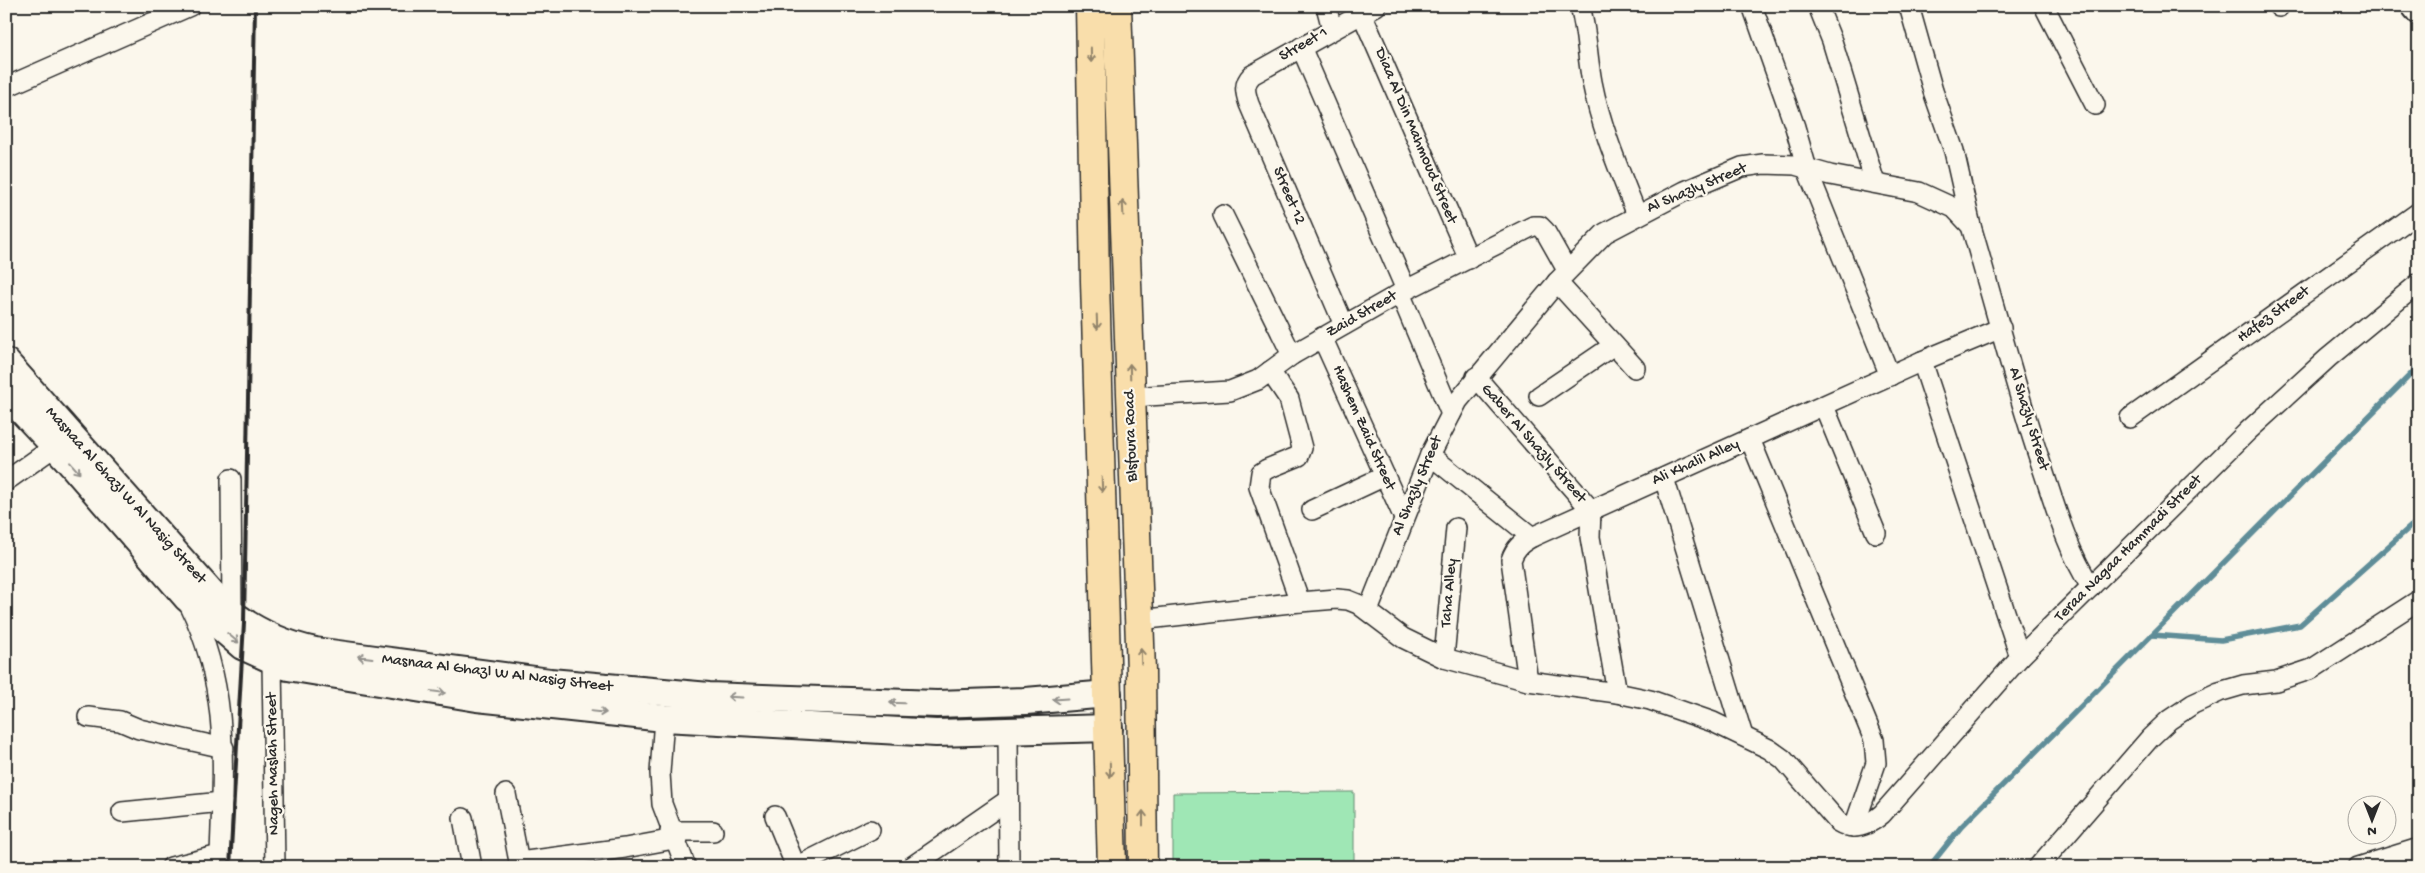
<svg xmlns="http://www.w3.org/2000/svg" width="2425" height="873" viewBox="0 0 2425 873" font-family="'Gochi Hand',sans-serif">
	<rect width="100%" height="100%" fill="#fbf7ec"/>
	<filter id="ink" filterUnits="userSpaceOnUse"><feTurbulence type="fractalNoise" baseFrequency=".02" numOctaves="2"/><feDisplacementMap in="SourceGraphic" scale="10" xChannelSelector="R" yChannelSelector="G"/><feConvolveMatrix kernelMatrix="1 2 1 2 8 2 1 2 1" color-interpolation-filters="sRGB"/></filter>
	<g filter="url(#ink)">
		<polygon fill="#9fe7b5" stroke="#658970" points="1354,792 1354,867 1173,867 1173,793"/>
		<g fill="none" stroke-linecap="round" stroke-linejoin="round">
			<g stroke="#5f8d98" stroke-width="5.5">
				<polyline points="2152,635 2221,640 2300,625 2419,519"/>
				<polyline points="1929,867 1961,827 2419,366"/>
			</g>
			<defs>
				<g id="street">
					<polyline points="1326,6 1332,29"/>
					<path d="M1580 6C1587 31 1587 56 1592 82 1601 128 1620 172 1637 215"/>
					<polyline points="1818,6 1832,41 1875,183"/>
					<polyline points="1909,6 1933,91 1954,151 1971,226"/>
					<polyline points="2044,6 2095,105"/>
					<polyline points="2278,6 2279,7"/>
					<polyline points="1754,11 1795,127 1807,169 1890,376"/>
					<polyline points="1362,14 1469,259"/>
					<polyline points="1301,47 1406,290"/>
					<polyline points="6,87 190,6"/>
					<polyline points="1223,215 1292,355"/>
					<polyline points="1557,282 1635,368"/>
					<polyline points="1400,293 1451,414"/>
					<path d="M1344 325 1249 104C1245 92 1243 84 1252 75L1376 6"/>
					<polyline points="1322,337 1404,518"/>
					<polyline points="1922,361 2020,657"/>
					<polyline points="1270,371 1289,399 1302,448 1299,456 1267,469 1261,473 1259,487 1300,602"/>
					<polyline points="1476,377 1591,510 1590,537 1617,693"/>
					<polyline points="1539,396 1614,345"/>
					<polyline points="1131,397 1230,391 1258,380 1292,355 1406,290 1533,226 1540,226 1545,231 1567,270"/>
					<polyline points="1824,406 1876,533"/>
					<polyline points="2130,418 2419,212"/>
					<polyline points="1750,439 1874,740 1876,763 1854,827"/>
					<polyline points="1430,455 1532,537"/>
					<polyline points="1664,478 1743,736"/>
					<polyline points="231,479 232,614"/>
					<polyline points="6,481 64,440"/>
					<polyline points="1312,510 1385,476"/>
					<path d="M189 604C230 689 223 764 220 855L218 867"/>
					<path d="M1368 611 1430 455 1458 401 1557 282 1605 233 1685 191 1742 167 1763 164 1795 165 1830 175 1919 192 1954 208 1971 226C1995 306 2015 388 2042 467 2056 509 2067 549 2091 587"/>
					<path d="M1139 620 1300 602 1337 599 1348 600 1358 604 1403 638 1444 658 1528 681 1617 693 1650 700 1713 722 1769 749 1783 759 1838 822C1854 832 1869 825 1882 814L2020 657 2248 431 2328 358 2419 283"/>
					<polyline points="1444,658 1456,528"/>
					<polyline points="272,661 275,867"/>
					<path d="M1528 681 1511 560C1515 548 1521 543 1532 537L1922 361 2001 328"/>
					<polyline points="88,717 120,721 139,729 224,748"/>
					<polyline points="664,718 660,773 662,804 686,867"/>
					<polyline points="1008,733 1009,867"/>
					<polyline points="506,794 520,867"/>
					<polyline points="122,812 222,802"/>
					<polyline points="775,816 796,867"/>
					<polyline points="463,818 472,867"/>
					<polyline points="670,831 713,831"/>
					<polyline points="519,862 625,848 674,839"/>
					<polyline points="171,867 220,855"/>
					<polyline points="796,867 870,830"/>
					<polyline points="911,867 1008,800"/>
					<polyline points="2038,867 2150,738 2169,720 2193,704 2219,692 2243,685 2276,681 2312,669 2419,600"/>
					<polyline points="2358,867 2419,848"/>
				</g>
				<g id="secondary">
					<polyline points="2415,6 2419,11"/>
					<path d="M6 362 220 603C248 629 279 643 315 651L550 682 709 696 937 704 1026 701 1108 694"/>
					<polyline points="6,394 65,457 187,598 242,646 288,667 477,698 664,718 936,733 1109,728"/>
				</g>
				<g id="primary">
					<polyline points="1090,6 1095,281 1112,867"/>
					<polyline points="1117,6 1141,671 1143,867"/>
				</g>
			</defs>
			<use href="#street" stroke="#2b2b2b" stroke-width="22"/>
			<use href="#secondary" stroke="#2b2b2b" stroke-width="30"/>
			<use href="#primary" stroke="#2b2b2b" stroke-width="31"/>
			<use href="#street" stroke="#fbf7ec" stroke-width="19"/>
			<use href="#secondary" stroke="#fbf7ec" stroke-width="26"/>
			<use href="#primary" stroke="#f9deab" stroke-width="28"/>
			<polyline stroke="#2b2b2b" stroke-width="4" points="230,867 244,623 255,6"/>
		</g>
		<defs><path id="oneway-shaft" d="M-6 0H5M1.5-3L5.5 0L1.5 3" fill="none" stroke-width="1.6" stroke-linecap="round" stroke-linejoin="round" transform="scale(1.25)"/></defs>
		<g stroke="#92846b">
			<use href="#oneway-shaft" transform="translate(1091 55) rotate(89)"/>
			<use href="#oneway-shaft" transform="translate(1123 208) rotate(-93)"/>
			<use href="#oneway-shaft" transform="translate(1097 322) rotate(88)"/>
			<use href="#oneway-shaft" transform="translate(1130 371) rotate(-92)"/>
			<use href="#oneway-shaft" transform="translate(1102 485) rotate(88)"/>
			<use href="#oneway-shaft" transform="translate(1141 656) rotate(-92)"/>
			<use href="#oneway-shaft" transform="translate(1110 770) rotate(89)"/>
			<use href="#oneway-shaft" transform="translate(1143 818) rotate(-90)"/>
		</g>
		<g stroke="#93918c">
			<use href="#oneway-shaft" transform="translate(75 468) rotate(49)"/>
			<use href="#oneway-shaft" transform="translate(233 638) rotate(40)"/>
			<use href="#oneway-shaft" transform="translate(365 657) rotate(-173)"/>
			<use href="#oneway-shaft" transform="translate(438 692) rotate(8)"/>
			<use href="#oneway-shaft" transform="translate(735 697) rotate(-177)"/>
			<use href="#oneway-shaft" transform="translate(1060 699) rotate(176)"/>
			<use href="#oneway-shaft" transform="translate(897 703) rotate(-178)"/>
			<use href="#oneway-shaft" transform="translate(599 712) rotate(6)"/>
		</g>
	</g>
	<g text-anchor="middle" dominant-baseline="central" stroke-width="4.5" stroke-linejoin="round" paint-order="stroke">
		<g font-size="16" fill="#2b2b2b" stroke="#fbf7ec">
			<text transform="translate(1304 45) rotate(-30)">Street 1</text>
			<text transform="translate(1415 136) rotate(67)">Diaa Al Din Mahmoud Street</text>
			<text transform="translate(1697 189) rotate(-23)">Al Shazly Street</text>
			<text transform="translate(1288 196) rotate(67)">Street 12</text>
			<text transform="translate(1362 315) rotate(-30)">Zaid Street</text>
			<text transform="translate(2274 315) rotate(-36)">Hafez Street</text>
			<text transform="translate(2028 419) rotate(73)">Al Shazly Street</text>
			<text transform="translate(1363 428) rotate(66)">Hashem Zaid Street</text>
			<text transform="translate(1132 436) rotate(-92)">Blsfoura Road</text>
			<text transform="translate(1533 444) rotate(49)">Gaber Al Shazly Street</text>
			<text transform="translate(1696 463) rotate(-24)">Ali Khalil Alley</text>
			<text transform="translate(1418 486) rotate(-67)">Al Shazly Street</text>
			<text transform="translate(125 496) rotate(48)">Masnaa Al Ghazl W Al Nasig Street</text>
			<text transform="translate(2129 549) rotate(-45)">Teraa Nagaa Hammadi Street</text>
			<text transform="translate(1450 593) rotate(-85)">Taha Alley</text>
			<text transform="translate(497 674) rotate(7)">Masnaa Al Ghazl W Al Nasig Street</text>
			<text transform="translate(274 764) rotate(-91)">Nageh Maslah Street</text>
		</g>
	</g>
	<rect width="2425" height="873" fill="none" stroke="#fbf7ec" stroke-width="25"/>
	<rect x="12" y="12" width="2400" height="848" fill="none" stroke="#2b2b2b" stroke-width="2" filter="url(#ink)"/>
	<g transform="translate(2372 820) rotate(180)"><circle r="24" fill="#fbf7ec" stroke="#a8a59f"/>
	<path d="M0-4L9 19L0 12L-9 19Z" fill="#2b2b2b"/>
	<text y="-8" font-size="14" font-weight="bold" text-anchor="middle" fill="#2b2b2b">N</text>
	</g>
</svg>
